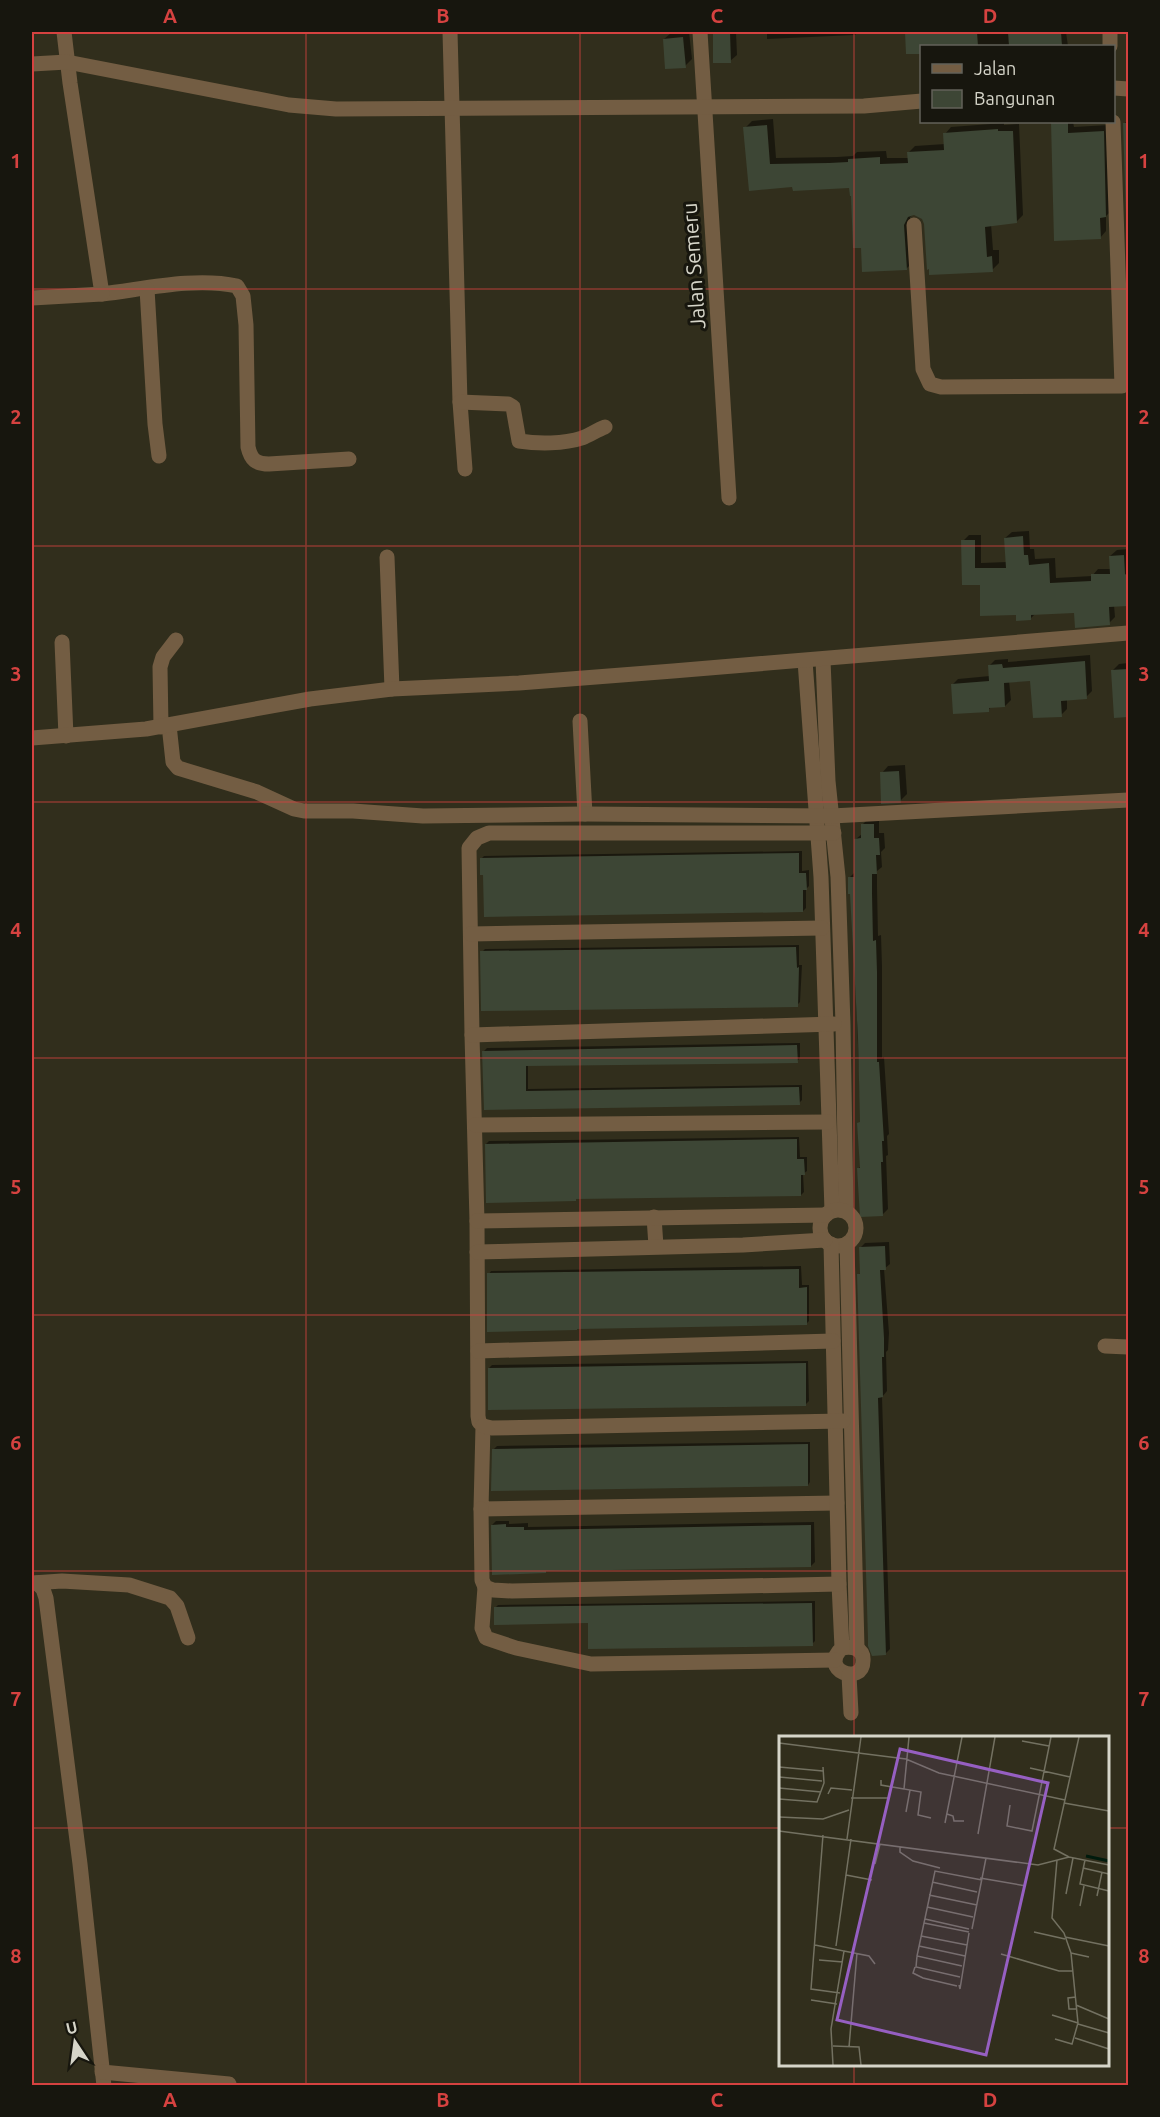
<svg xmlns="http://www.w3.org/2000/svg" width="1160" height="2117" viewBox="0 0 1160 2117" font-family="Ubuntu,sans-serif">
	<rect width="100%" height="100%" fill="#312e1c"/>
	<g fill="#0007">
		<polygon points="689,32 692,59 685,66 664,39 671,33"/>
		<polygon points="714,32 736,32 737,55 730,61 715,62"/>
		<polygon points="767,32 858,32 855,35 767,39"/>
		<polygon points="906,32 983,32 983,34 1066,32 1068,46 922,46 922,52 907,53"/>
		<polygon points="773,119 776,158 837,157 853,156 857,152 886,151 887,158 909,158 909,152 915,146 945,144 945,134 951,127 1004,123 1004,125 1019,124 1023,215 1016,222 991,224 993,250 999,250 999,263 992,270 925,223 923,218 914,214 910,217 913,262 906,269 863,246 851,186 794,185 750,189 745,128 752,121"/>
		<polygon points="1128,120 1128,240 1124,124"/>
		<polygon points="1053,122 1073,122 1074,127 1109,125 1112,210 1106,216 1106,231 1100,238 1056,178"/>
		<polygon points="1029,531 1030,549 1034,549 1035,559 1055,558 1056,578 1092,576 1098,569 1111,569 1110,556 1117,550 1128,549 1128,605 1114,605 1115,617 1109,623 1076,611 1036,613 1031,618 1018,614 981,583 963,541 969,535 981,535 981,563 1007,562 1005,538 1012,532"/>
		<polygon points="1090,655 1092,691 1086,697 1067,699 1067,709 1061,715 1032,680 1009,681 1011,700 1005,706 992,706 988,710 952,685 958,679 990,676 989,666 995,660 1008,659 1008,662"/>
		<polygon points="1128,660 1128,716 1115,717 1112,671 1119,664 1128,663"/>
		<polygon points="905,765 907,794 900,801 882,773 888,766"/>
		<polygon points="868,819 879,819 879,833 884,833 885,848 881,852 882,867 877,871 877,887 878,936 881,935 882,966 882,1058 884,1057 889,1134 887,1136 888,1155 886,1156 888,1209 882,1215 859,1168 861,1166 861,1121 852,892 849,878 856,871 856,839 862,834 862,825"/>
		<polygon points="802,851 802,871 809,870 809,886 806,889 806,908 803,911 485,874 481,859 484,856"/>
		<polygon points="799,945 799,965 802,965 800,1002 797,1005 482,952 485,949"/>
		<polygon points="800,1043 800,1058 797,1061 528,1065 528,1089 802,1085 802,1100 799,1103 485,1108 484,1051 487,1048"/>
		<polygon points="799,1137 800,1157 807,1157 807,1171 803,1174 804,1192 801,1195 486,1144 489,1141"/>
		<polygon points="889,1242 890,1264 884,1269 889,1333 888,1350 886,1352 887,1391 882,1397 890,1649 885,1654 859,1275 861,1272 860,1248 865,1243"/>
		<polygon points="801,1266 802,1285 809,1285 809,1321 806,1324 489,1274 491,1271"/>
		<polygon points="808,1361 809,1401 806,1404 489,1368 492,1365"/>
		<polygon points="810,1442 810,1482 808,1485 494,1449 497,1446"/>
		<polygon points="496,1521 509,1521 509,1524 528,1523 528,1527 814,1522 815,1562 811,1566 574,1569 492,1525"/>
		<polygon points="815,1601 815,1641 812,1644 590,1622 495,1608 498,1605"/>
	</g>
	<g fill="#3d4635">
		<polygon points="713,32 730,32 731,63 713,63"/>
		<polygon points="905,32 923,32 923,33 977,32 978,46 921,46 921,54 906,54"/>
		<polygon points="1008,32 1061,32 1062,46 1009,46"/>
		<polygon points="683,37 686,68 665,69 663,39"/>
		<polygon points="1051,122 1068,122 1068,133 1104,131 1106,217 1100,218 1101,239 1054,241"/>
		<polygon points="1123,123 1128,123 1128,216 1126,216"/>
		<polygon points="767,125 770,164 829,163 848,162 848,159 880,157 880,164 908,163 907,152 944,150 943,133 998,129 998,131 1013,131 1017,223 985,227 987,257 992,256 993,272 929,275 929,269 927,270 924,224 922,219 914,215 908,217 904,225 907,270 862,272 861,248 853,248 851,196 850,196 849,188 793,191 792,187 749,191 743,127"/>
		<polygon points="1023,536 1024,555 1028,555 1029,565 1049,563 1050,583 1091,581 1091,574 1110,574 1109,556 1124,555 1125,574 1128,576 1128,606 1109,607 1110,625 1075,628 1074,613 1031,615 1031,620 1016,621 1016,615 980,616 980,585 962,585 961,540 975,540 975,568 1006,568 1004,538"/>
		<polygon points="1085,661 1087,699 1061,701 1062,717 1033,718 1030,681 1004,683 1005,707 989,708 989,712 953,714 951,684 989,681 988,665 1002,664 1003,668"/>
		<polygon points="1128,669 1128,717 1114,718 1111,670"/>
		<polygon points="899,771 901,803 881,804 880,772"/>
		<polygon points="861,824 874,824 874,838 879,838 880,855 876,855 877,874 872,874 872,893 873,941 876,940 877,972 877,1062 879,1062 884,1141 882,1141 883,1162 881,1162 883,1216 860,1217 857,1168 860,1168 857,1123 860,1122 858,1038 850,894 848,894 848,877 854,877 854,839 861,838"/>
		<polygon points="799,853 799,873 806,873 807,890 803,890 803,912 484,917 483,875 480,875 480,858"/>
		<polygon points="796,947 797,968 799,967 798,1007 481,1011 480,951"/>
		<polygon points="797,1045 798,1063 526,1066 526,1091 799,1087 800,1105 484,1110 482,1051"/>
		<polygon points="797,1139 797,1159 804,1159 805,1175 801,1175 801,1196 576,1199 576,1201 486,1203 485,1144"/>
		<polygon points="885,1246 886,1270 880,1270 884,1338 884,1357 882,1357 883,1397 878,1398 886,1655 872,1656 868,1646 868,1639 857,1274 860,1274 859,1247"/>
		<polygon points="799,1269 799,1288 807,1287 807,1325 577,1329 577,1330 487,1332 487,1273"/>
		<polygon points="806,1363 806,1406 488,1410 488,1368"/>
		<polygon points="808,1444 808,1486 491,1491 492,1449"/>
		<polygon points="506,1524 506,1527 524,1527 524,1530 811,1525 811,1567 546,1571 546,1573 492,1575 491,1525"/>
		<polygon points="812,1603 813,1646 588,1649 588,1623 494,1625 494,1607"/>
	</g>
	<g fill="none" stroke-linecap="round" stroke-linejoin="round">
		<g stroke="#735d43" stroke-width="15">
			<path d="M64 32 70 83 102 294C145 289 194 277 237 286L243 296 246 325 248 447C251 460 256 464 269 464L349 459"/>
			<polyline points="450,32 460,402 465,469"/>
			<polyline points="700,32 729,498"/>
			<polyline points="1110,32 1110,46"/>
			<polyline points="32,64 67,62 289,105 336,109 864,106 922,101"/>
			<polyline points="1114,88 1128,89"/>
			<polyline points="914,225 923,369 930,384 941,387 1122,386 1113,122"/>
			<polyline points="147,289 155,424 159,456"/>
			<polyline points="32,298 102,294"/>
			<path d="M460 402 508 404 513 407 519 441C538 444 564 444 582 438 590 435 597 430 605 427"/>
			<polyline points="387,557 392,689"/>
			<polyline points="62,642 66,736"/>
			<polyline points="823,660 828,781 838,877 843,1024 846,1211"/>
			<polyline points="805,661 821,877 832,1211"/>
			<polyline points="580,721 585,814"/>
			<polyline points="169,725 173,762 178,768 257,792 294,809 304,811 353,811 423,816 585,814 832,816 1128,800"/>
			<polyline points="161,727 160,667 163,657 176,640"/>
			<polyline points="834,833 489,833 477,838 469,848 472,1035 477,1221 478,1416 479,1422 483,1426 481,1509 837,1503"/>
			<polyline points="471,934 822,928"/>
			<polyline points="472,1035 834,1024"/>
			<polyline points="475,1125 828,1122"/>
			<circle cx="838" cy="1228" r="18"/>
			<polyline points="654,1217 656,1246"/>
			<polyline points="477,1221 826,1215"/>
			<path d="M831 1244 839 1584 842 1648C818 1671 863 1686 863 1661 864 1648 852 1646 842 1648"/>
			<polyline points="847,1244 857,1648"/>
			<polyline points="477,1252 743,1245 825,1240"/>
			<polyline points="1105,1346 1128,1347"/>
			<polyline points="478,1351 833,1341"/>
			<polyline points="483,1426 492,1428 843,1421"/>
			<polyline points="481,1509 482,1580 485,1587 493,1590 512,1591 839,1584"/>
			<polyline points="32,1583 62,1581 129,1585 170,1598 177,1606 188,1638"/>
			<polyline points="37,1583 43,1589 46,1598 80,1864 104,2086"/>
			<polyline points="485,1587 482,1628 486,1638 516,1648 591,1664 835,1660"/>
			<polyline points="849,1675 851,1713"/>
			<polyline points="102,2072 229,2084"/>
		</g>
		<polyline stroke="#735d43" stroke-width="15" points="32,738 146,729 310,699 392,689 519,683 673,671 1128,633"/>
	</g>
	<path fill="none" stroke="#d64240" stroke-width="1.5" stroke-opacity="0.55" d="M306 32V2086M580 32V2086M854 32V1738M32 289H1128M32 546H1128M32 802H1128M32 1058H1128M32 1315H1128M32 1571H1128M32 1828H780M1108 1828H1128M854 2064V2086"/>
	<g text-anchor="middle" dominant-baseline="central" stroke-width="6" stroke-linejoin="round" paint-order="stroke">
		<g font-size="21" fill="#d6d5c9" stroke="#17160e">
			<text transform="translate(693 266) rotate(-94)">Jalan Semeru</text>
		</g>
	</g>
	<g transform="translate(779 1736)">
		<rect width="330" height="330" fill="#312e1c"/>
		<path fill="none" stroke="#001b0d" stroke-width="3" d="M307 120 330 125"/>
		<path fill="none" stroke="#737161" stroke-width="1.5" d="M130 1 125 53 142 56 139 79 152 82M243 5 270 10M0 7 127 23 160 37 286 64M0 31 44 35M251 32 291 41M0 41 43 45M102 44V49L125 53M0 52 42 56M49 58 52 52 73 54M72 62H110M0 63 38 66 45 47 44 31M285 67 330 75M231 69 228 90 253 95 272 1M127 76 131 54M168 78 174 80 175 85H185M0 81 44 83 70 74M166 87 183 1M0 95 259 129 290 121 330 129M199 98 216 1M44 99 32 253 61 257M68 103 82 1M121 111V116L134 125 161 132M290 121 275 113 300 1M306 124 301 148 330 155M96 128 101 108M304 132 330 138M67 139 93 144M201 142 247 150M153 146 198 156M287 158 294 122M150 159 198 169M318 160 323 136M301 170 305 150M148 171 194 181M146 183 190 193M145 187 190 196M193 193 207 122M255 196 286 203M142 200 188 209M286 201 330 210M36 209 65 215 52 293 54 329M57 210 72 103M140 210 186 220M65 215 90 220 96 228M292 217 310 221M222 218 280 235H294M138 220 137 231 181 241M40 224 64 226M183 230 138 220 156 135 203 144M136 231 134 237 144 242 178 250M180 249 181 253 190 197M297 261 289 262 290 273H298M32 264 58 268M297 269 330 283M273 279 299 287M299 288 330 297M296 302 330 313M276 303 293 308 299 287 292 217 285 197 273 182 278 124M54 310 80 311 82 329M70 311 78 217"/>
		<path fill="#965fc2" fill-opacity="0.15" stroke="#965fc2" stroke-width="3" d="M121 13 269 47 207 319 58 284Z"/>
		<rect width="330" height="330" fill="none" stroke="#d6d5c9" stroke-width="3"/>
	</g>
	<rect width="1160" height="2117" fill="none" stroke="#17160e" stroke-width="66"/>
	<rect x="920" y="45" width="195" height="78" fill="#17160e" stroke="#636259" stroke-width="1.5"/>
	<rect x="932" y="64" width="30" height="9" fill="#735d43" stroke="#636259" stroke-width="1.5"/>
	<text x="974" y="75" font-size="18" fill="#d6d5c9">Jalan</text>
	<rect x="932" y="90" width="30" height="18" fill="#3d4635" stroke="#636259" stroke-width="1.5"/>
	<text x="974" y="105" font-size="18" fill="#d6d5c9">Bangunan</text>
	<g transform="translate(75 2042) rotate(347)" stroke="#17160e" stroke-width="4.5" paint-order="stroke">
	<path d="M0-4.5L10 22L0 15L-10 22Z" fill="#d6d5c9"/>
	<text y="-9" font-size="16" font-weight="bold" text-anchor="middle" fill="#d6d5c9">U</text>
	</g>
	<rect x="33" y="33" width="1094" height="2051" fill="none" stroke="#d64240" stroke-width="2"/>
	<g font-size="20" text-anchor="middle" font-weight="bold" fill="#d64240">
		<text x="170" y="23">A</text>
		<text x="443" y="23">B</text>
		<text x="717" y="23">C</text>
		<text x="990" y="23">D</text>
		<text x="16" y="168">1</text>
		<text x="1144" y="168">1</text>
		<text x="16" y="424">2</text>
		<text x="1144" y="424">2</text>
		<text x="16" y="681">3</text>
		<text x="1144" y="681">3</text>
		<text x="16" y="937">4</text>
		<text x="1144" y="937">4</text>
		<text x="16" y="1194">5</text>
		<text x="1144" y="1194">5</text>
		<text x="16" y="1450">6</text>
		<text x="1144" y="1450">6</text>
		<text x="16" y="1706">7</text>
		<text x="1144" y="1706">7</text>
		<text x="16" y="1963">8</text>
		<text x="1144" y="1963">8</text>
		<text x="170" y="2107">A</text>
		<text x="443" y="2107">B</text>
		<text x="717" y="2107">C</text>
		<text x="990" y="2107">D</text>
	</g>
</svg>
